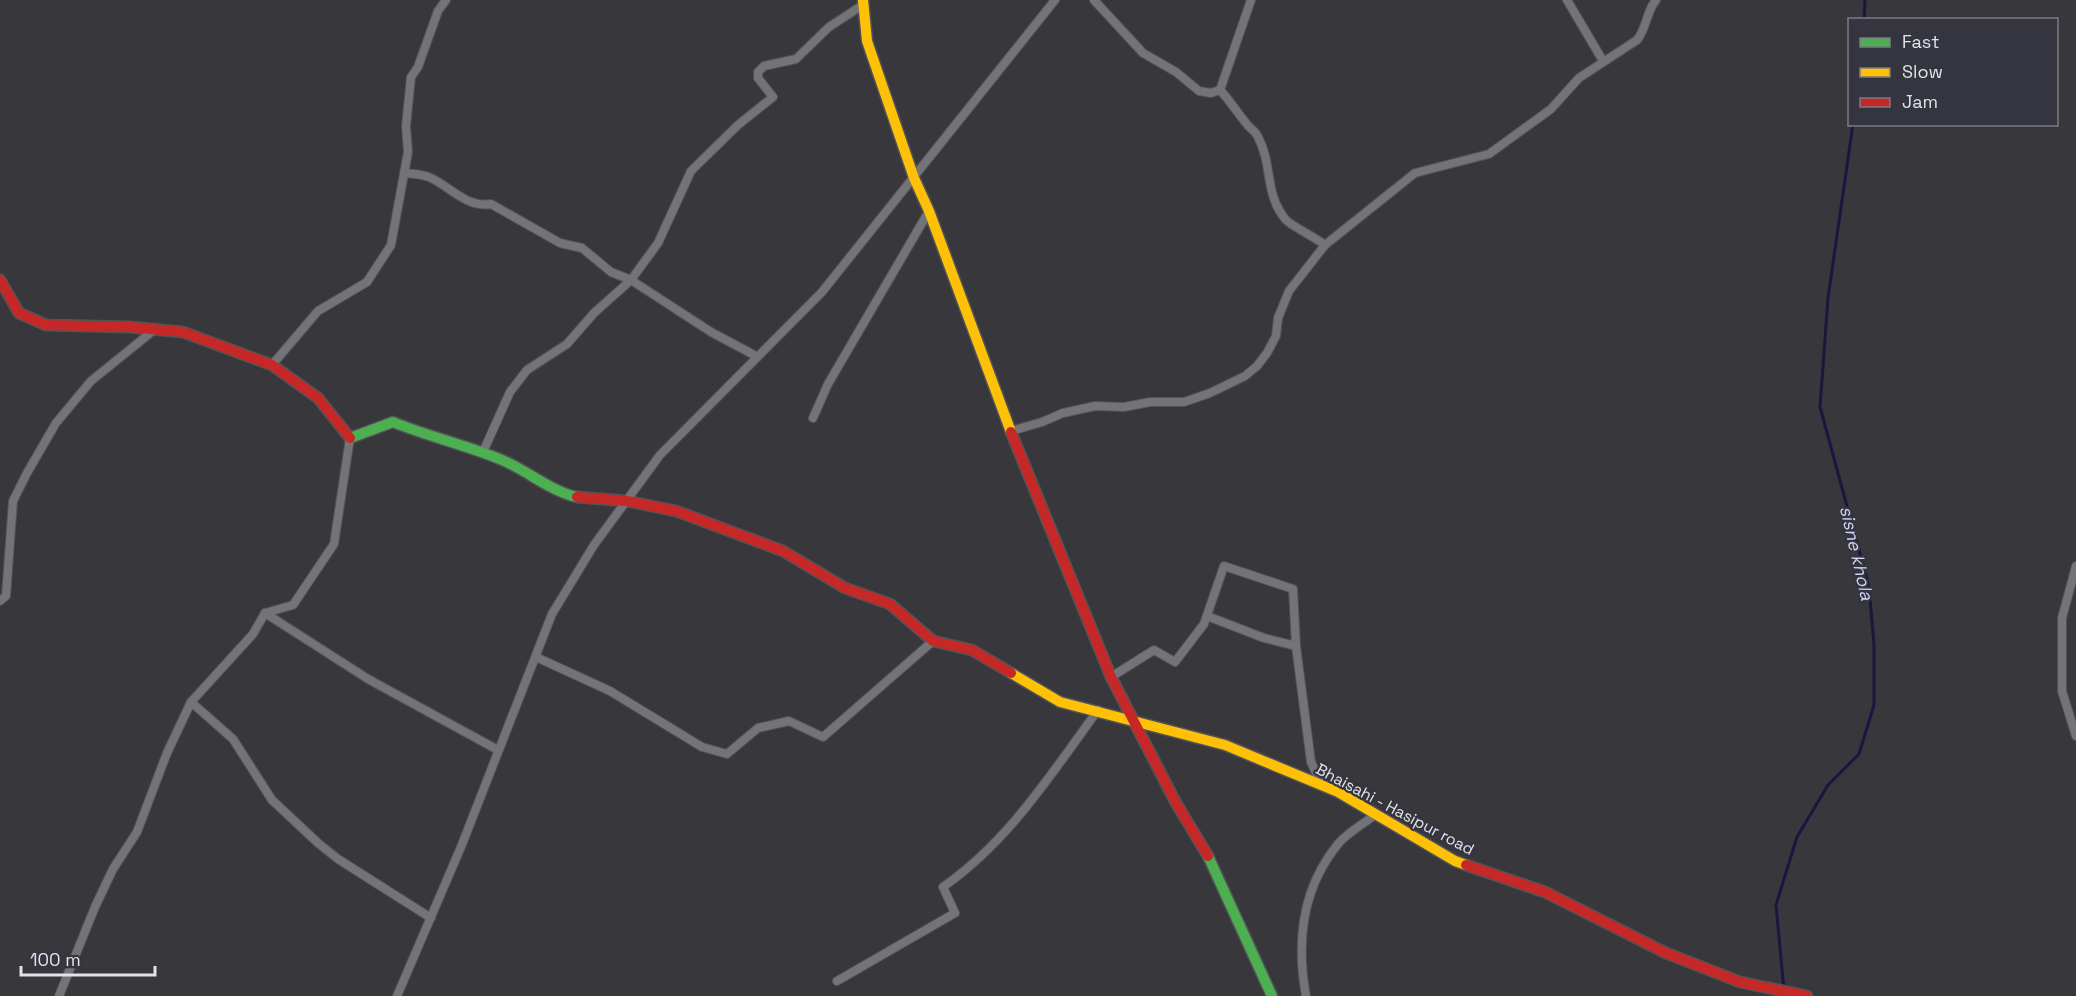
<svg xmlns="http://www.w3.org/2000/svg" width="2076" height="996" viewBox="0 0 2076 996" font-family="'Space Grotesk',sans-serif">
	<rect width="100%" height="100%" fill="#37373c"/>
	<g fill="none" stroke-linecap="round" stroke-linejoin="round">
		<g stroke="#1b1640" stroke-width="3">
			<polyline points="1864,20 1865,0"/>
			<polyline points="1784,990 1776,905 1797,837 1828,785 1859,754 1874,705 1874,645 1869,587 1820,407 1828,298 1853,124"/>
		</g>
		<defs>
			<g id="street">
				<polyline points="1094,0 1143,53 1176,72 1199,91 1211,93 1220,90 1251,0"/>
				<polyline points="1567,0 1603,61"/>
				<path d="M1220 90C1231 102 1236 111 1246 123 1249 128 1256 131 1258 137 1273 165 1264 194 1286 220 1292 226 1316 238 1325 245"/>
				<path d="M404 173C412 174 423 174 431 178 452 188 467 208 491 204L560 243 582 248 611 272 631 280 711 332 756 356"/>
				<polyline points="272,365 318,311 367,282 391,245 408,152 406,126 411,77 418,67 438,11 446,0"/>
				<polyline points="813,418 828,384 929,211"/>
				<path d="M1011 431 1042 422 1063 413 1095 406 1124 407 1150 402H1184L1210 393 1245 376 1257 366 1267 353 1276 336 1278 318 1289 291 1325 245 1415 173 1489 154 1551 109 1579 78 1637 40C1647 28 1646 12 1656 0"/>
				<polyline points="483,452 510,392 527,370 567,344 594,313 631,280 658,243 691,171 738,125 773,97 758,78 758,72 764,66 796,59 829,27 864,4"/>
				<polyline points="2076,566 2062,618 2062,691 2076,736"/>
				<polyline points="0,601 6,596 13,501 27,473 56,423 91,381 154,330"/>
				<polyline points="265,613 368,679 498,750"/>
				<polyline points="1207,616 1264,638 1296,646"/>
				<polyline points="536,657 610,691 702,747 727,754 758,728 789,721 823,737 933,641"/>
				<polyline points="1111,677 1154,650 1175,662 1204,624 1224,566 1293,589 1296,646 1311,762 1321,784"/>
				<polyline points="191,702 233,739 272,800 318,843 338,859 431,918"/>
				<path d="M837 981 955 913 943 887C1009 841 1051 774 1098 710"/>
				<polyline points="59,996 95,907 113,869 137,832 167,753 191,702 253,634 265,613 293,605 334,544 350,438"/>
				<polyline points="397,996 461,847 552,614 594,545 660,455 822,292 1055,0"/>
				<path d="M1306 996C1296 941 1302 888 1338 844 1347 833 1363 824 1375 815"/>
			</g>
			<g id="fast">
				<path d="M350 438 393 422C429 437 467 445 502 460 528 471 550 491 577 497"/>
				<polyline points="1208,856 1272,996"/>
			</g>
			<g id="slow">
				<polyline points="863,0 867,41 914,178 929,211 1011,432"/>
				<polyline points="1011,673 1060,702 1225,745 1338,792 1455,861 1466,865"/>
			</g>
			<g id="jam">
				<polyline points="0,280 19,313 46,325 130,327 183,332 272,365 318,398 350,438"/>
				<polyline points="1011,432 1111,677 1176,803 1208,856"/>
				<polyline points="577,497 627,501 676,511 783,551 845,588 890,604 933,641 972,650 1011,673"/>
				<polyline points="1466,865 1545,892 1666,953 1740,982 1807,996"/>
			</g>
		</defs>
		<use href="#street" stroke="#525357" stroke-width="10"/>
		<use href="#fast" stroke="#525357" stroke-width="13"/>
		<use href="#slow" stroke="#525357" stroke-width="13"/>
		<use href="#jam" stroke="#525357" stroke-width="13"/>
		<use href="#street" stroke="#737378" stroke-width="8"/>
		<use href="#fast" stroke="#4caf50" stroke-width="10"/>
		<use href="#slow" stroke="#ffc107" stroke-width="10"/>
		<use href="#jam" stroke="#c62828" stroke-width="10"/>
	</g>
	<g text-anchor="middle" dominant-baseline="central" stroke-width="4.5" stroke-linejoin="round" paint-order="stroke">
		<g font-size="16" fill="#e2e3e9" stroke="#34353f">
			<text transform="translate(1395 809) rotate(28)">Bhaisahi - Hasipur road</text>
		</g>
		<g font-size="18" font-style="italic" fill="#d1d3f3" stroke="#34353f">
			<text transform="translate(1857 553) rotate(77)">sisne khola</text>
		</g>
	</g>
	<rect x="1848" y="18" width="210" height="108" fill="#34353f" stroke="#7a7b83" stroke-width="1.5"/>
	<rect x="1860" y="38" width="30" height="9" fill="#4caf50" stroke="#7a7b83" stroke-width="1.5"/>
	<text x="1902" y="48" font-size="18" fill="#e2e3e9">Fast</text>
	<rect x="1860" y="68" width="30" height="9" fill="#ffc107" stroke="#7a7b83" stroke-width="1.5"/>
	<text x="1902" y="78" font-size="18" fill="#e2e3e9">Slow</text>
	<rect x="1860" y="98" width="30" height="9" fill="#c62828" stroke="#7a7b83" stroke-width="1.5"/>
	<text x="1902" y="108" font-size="18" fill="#e2e3e9">Jam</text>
	<path d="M21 966v9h134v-9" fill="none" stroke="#e2e3e9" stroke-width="3"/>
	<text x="30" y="966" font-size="18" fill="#e2e3e9" stroke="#34353f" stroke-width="4.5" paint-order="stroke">100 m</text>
</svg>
